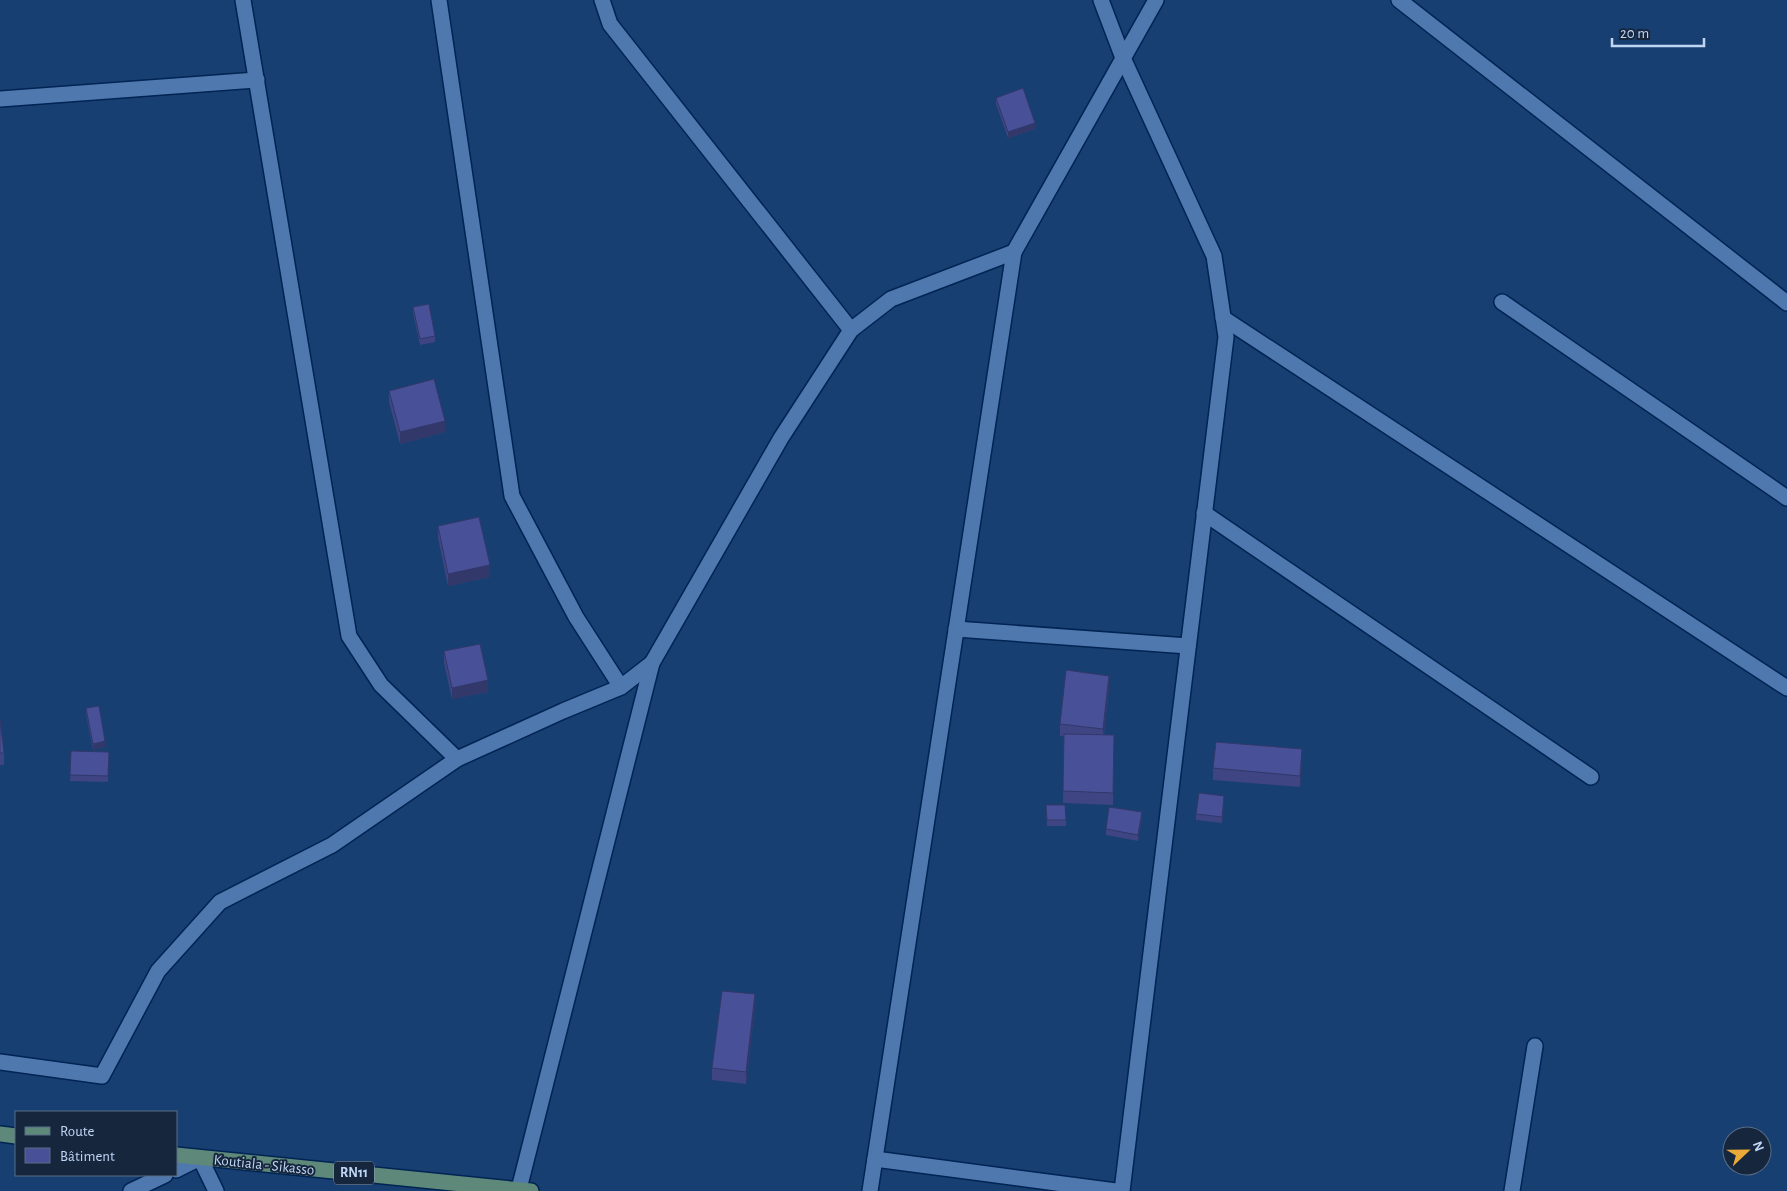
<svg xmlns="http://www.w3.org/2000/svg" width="1787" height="1191" viewBox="0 0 1787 1191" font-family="'Alegreya Sans',sans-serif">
	<rect width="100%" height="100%" fill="#183f71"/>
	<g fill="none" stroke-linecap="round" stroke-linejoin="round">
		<defs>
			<g id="service">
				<polyline points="243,0 349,636 381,685 457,759"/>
				<polyline points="439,0 512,496 576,617 621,687"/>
				<polyline points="1399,0 1787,303"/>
				<polyline points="0,99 257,80"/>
				<polyline points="1502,302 1787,498"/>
				<polyline points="1223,318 1787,688"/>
				<polyline points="1204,513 1591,777"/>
			</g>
			<g id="minor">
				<polyline points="602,0 610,24 851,330"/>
				<polyline points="1101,0 1123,58 1214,256 1226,337 1122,1191"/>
				<polyline points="956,629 1188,646"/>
				<polyline points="0,1062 102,1076 158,971 220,902 332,845 457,759 563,711 621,687 652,663"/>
				<polyline points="875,1159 1116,1191"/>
				<polyline points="176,1170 200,1158 216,1191"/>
				<polyline points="519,1189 652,663 781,438 851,330 891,299 1014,252"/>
				<polyline points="131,1191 165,1175"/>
				<polyline points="870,1191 1014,252 1156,0"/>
				<polyline points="1512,1191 1535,1046"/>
			</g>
			<g id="primary">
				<polyline points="0,1134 16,1136"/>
				<polyline points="176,1155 531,1191"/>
			</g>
		</defs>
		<use href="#service" stroke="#002453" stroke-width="18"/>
		<use href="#minor" stroke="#002453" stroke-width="18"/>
		<use href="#primary" stroke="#002453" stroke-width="18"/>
		<use href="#service" stroke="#4f78af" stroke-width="15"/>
		<use href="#minor" stroke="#4f78af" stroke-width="15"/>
		<use href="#primary" stroke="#5e8879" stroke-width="15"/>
	</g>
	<g fill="#3e4582">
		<polygon points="996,98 1035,129 1008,138 996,104"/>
		<polygon points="413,307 435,336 435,342 420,345 413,313"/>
		<polygon points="389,391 445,432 400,444 389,402"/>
		<polygon points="438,526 490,577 448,586 438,538"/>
		<polygon points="444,651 488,692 452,699 444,663"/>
		<polygon points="1109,687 1104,735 1114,735 1113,805 1063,803 1064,736 1060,736 1060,724"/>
		<polygon points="86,708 105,747 93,750 86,714"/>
		<polygon points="0,720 4,753 4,765 0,765"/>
		<polygon points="71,751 109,752 108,782 70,781"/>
		<polygon points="1302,761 1300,787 1213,780 1213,768"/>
		<polygon points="1224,802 1222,823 1196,820 1196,814"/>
		<polygon points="1046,805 1066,820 1066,826 1047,826"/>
		<polygon points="1142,818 1138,841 1106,835 1106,829"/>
		<polygon points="755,1005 746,1084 712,1080 712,1068"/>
	</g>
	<g fill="#32386a">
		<polygon points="1035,123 1035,129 1008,138 1008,132"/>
		<polygon points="445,421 445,432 400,444 400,432"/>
		<polygon points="490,565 490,577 448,586 448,574"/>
		<polygon points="1109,676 1109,687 1103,741 1103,729"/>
		<polygon points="488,680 488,692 452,699 452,688"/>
		<polygon points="105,741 105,747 93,750 93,744"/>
		<polygon points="1302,749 1302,761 1300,787 1300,776"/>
		<polygon points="1224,796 1224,802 1222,823 1222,817"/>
		<polygon points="1142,812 1142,818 1138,841 1138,835"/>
		<polygon points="755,994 755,1005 746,1084 746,1072"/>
	</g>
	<g fill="#485097" stroke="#32386a">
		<polygon points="1023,88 1035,123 1008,132 996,98"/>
		<polygon points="429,304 435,336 420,339 413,307"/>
		<polygon points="434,379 445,421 400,432 389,391"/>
		<polygon points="479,517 490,565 448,574 438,526"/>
		<polygon points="480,644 488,680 452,688 444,651"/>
		<polygon points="1066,670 1109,676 1103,729 1060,724"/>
		<polygon points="99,706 105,741 93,744 86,708"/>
		<polygon points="0,720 4,753 0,753"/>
		<polygon points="1064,734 1114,735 1113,793 1063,791"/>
		<polygon points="1216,742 1302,749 1300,776 1213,768"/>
		<polygon points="71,751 109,752 108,776 70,775"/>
		<polygon points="1199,793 1224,796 1222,817 1196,814"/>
		<polygon points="1046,805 1065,805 1066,820 1047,820"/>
		<polygon points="1109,807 1142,812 1138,835 1106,829"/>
		<polygon points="722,991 755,994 746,1072 712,1068"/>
	</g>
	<g text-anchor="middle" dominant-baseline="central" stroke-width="4" stroke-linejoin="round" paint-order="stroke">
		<rect fill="#15263d" stroke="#8ca0bd" stroke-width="1" x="334" y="1161.5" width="40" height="23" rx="4"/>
		<g font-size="14" font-weight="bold" fill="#bfd5f4">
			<text x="354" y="1173">RN11</text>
		</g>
		<g font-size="15" fill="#bfd5f4" stroke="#15263d">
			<text transform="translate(264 1165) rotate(6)">Koutiala - Sikasso</text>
		</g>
	</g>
	<rect x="15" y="1111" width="162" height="65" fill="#15263d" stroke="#596c86"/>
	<rect x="25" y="1127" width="25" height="8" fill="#5e8879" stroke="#596c86"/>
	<text x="60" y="1136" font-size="15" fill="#bfd5f4">Route</text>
	<rect x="25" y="1148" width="25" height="15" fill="#485097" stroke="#596c86"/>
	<text x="60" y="1161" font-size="15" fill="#bfd5f4">Bâtiment</text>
	<g transform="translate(1747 1151) rotate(68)"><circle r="24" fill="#15263d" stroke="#596c86"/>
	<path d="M0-4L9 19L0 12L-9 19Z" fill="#eba93a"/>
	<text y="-8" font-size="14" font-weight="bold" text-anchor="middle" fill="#bfd5f4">N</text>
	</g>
	<path d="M1612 38v8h92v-8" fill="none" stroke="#bfd5f4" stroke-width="2.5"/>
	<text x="1620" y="38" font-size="15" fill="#bfd5f4" stroke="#15263d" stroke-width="4" paint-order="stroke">20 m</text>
</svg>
